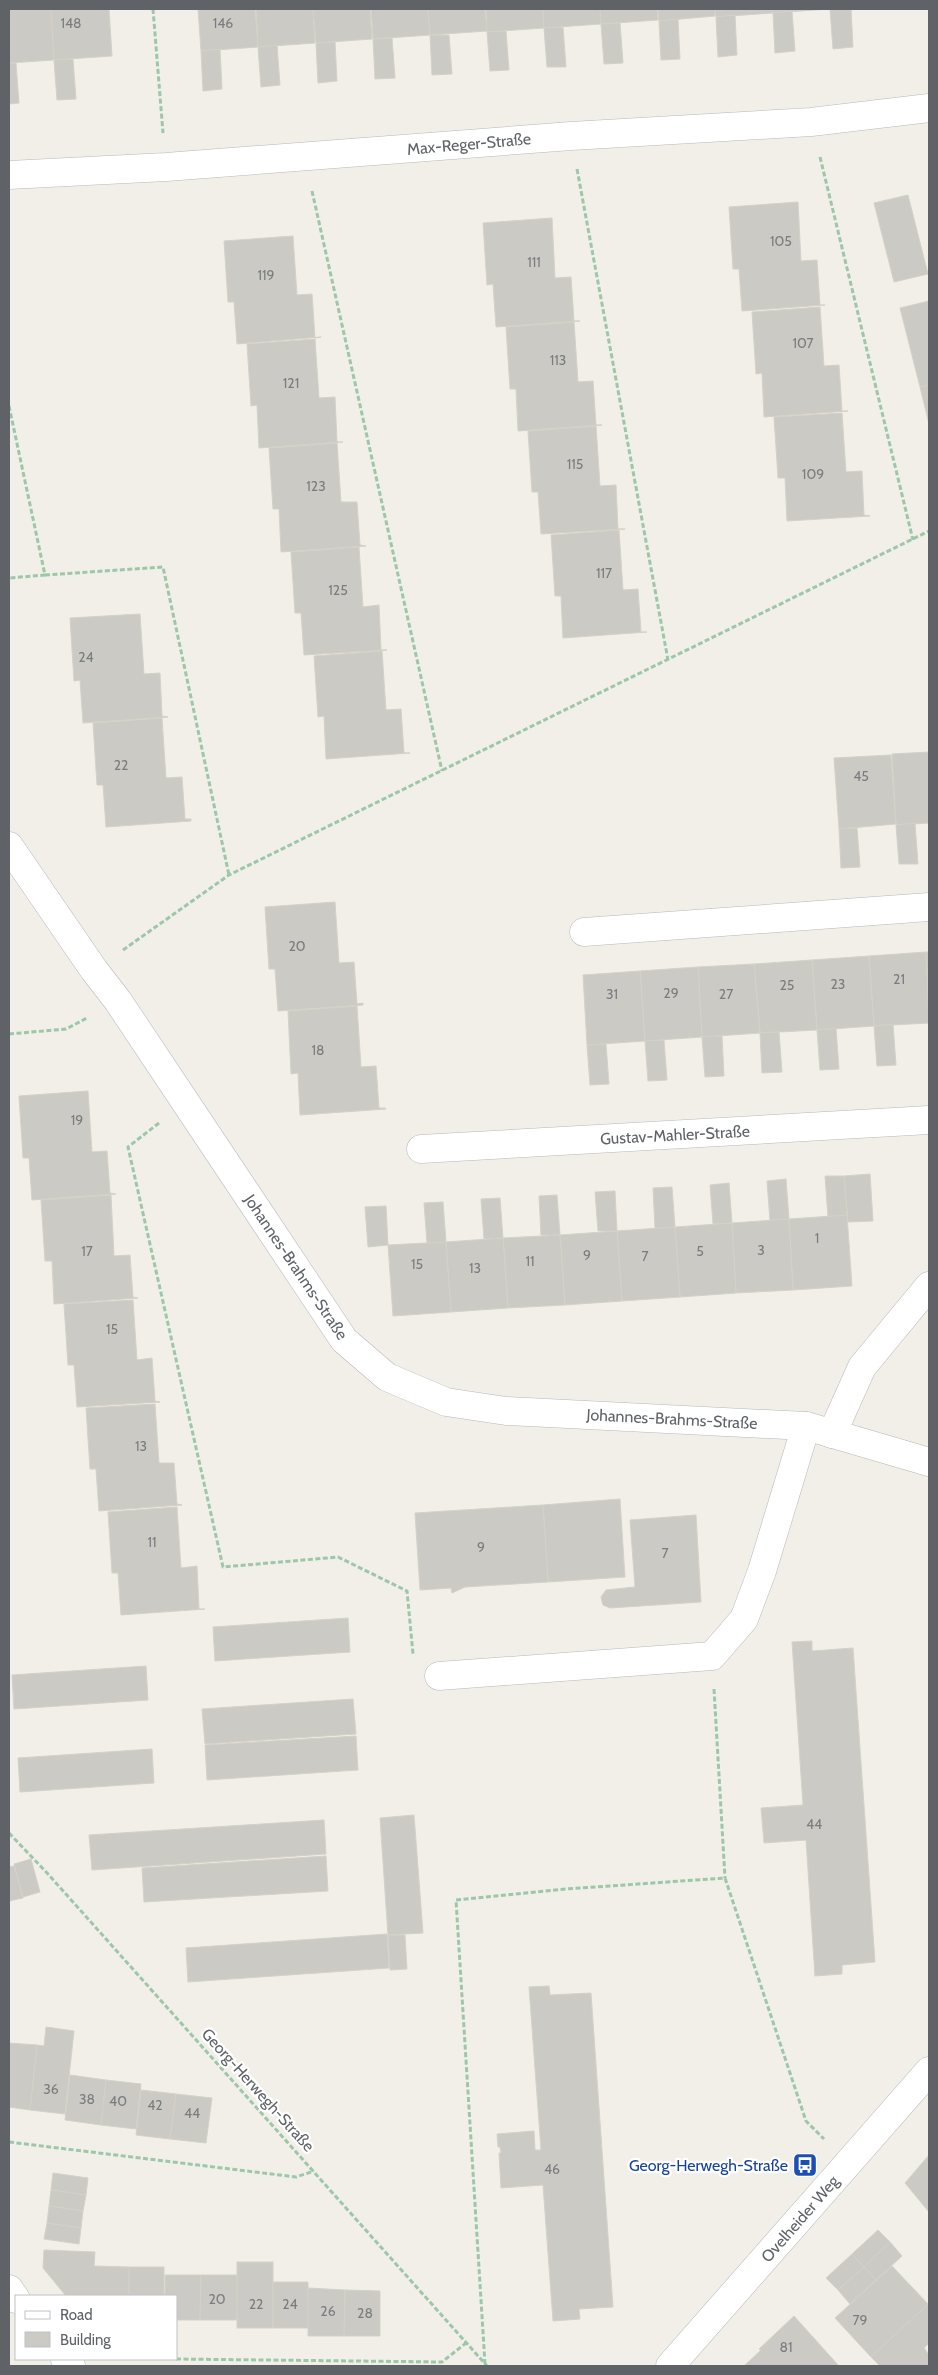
<svg xmlns="http://www.w3.org/2000/svg" width="938" height="2375" viewBox="0 0 938 2375" font-family="Cabin,sans-serif">
	<rect width="100%" height="100%" fill="#f1efe8"/>
	<g fill="#cccac5" stroke="#d6d1c6">
		<polygon points="9,9 51,9 54,60 9,63"/>
		<polygon points="51,9 109,9 112,56 54,60"/>
		<polygon points="198,9 255,9 258,47 201,51"/>
		<polygon points="256,9 313,9 315,43 258,47"/>
		<polygon points="313,9 370,9 372,39 316,43"/>
		<polygon points="371,9 428,9 430,35 373,39"/>
		<polygon points="428,9 485,9 487,31 430,35"/>
		<polygon points="486,9 543,9 544,28 487,32"/>
		<polygon points="543,9 600,9 601,24 544,28"/>
		<polygon points="600,9 657,9 658,20 601,24"/>
		<polygon points="658,9 715,9 715,16 659,21"/>
		<polygon points="715,9 772,9 773,13 716,17"/>
		<polygon points="773,9 828,9 773,13"/>
		<polygon points="830,9 851,9 853,47 833,49"/>
		<polygon points="792,11 795,51 775,53 773,13"/>
		<polygon points="735,15 737,55 718,57 716,17"/>
		<polygon points="678,19 680,59 661,60 659,21"/>
		<polygon points="620,23 623,63 604,64 601,24"/>
		<polygon points="563,27 566,67 547,67 544,28"/>
		<polygon points="506,31 509,70 490,71 487,32"/>
		<polygon points="430,35 449,35 452,74 432,75"/>
		<polygon points="392,38 395,78 375,79 373,39"/>
		<polygon points="335,42 337,81 318,83 316,43"/>
		<polygon points="277,45 280,85 261,87 258,47"/>
		<polygon points="220,49 222,89 203,91 201,51"/>
		<polygon points="73,59 76,99 57,100 54,60"/>
		<polygon points="9,63 16,63 19,103 9,104"/>
		<polygon points="908,195 928,274 894,282 874,203"/>
		<polygon points="798,202 801,261 817,260 820,305 825,305 742,311 739,269 733,269 729,207"/>
		<polygon points="552,218 555,278 571,277 574,321 580,321 496,327 493,284 487,285 483,223"/>
		<polygon points="293,236 297,295 312,294 315,338 321,337 237,344 234,302 228,302 224,241"/>
		<polygon points="929,301 929,385 920,387 900,308"/>
		<polygon points="820,307 824,366 839,365 842,411 848,411 764,417 762,373 756,374 752,312"/>
		<polygon points="574,322 578,382 593,381 596,425 602,425 518,431 516,389 510,389 506,327"/>
		<polygon points="315,339 319,398 335,397 337,442 343,442 259,448 257,405 251,406 247,344"/>
		<polygon points="929,385 929,424 920,387"/>
		<polygon points="842,413 846,472 862,471 864,515 870,516 787,521 785,478 778,478 774,417"/>
		<polygon points="596,426 600,486 616,485 618,529 625,529 541,534 538,492 532,492 528,431"/>
		<polygon points="337,443 341,502 357,502 360,545 366,546 281,552 279,509 273,509 269,448"/>
		<polygon points="619,530 623,590 638,589 641,632 647,632 563,638 561,596 555,596 551,535"/>
		<polygon points="359,547 363,607 379,605 381,650 387,650 304,655 301,613 295,613 291,552"/>
		<polygon points="140,614 144,674 160,673 162,716 168,717 83,723 80,680 74,681 70,618"/>
		<polygon points="382,651 386,710 401,709 404,753 410,753 326,759 324,716 318,717 314,656"/>
		<polygon points="162,718 166,778 182,777 185,819 191,819 191,821 106,827 103,785 97,785 93,723"/>
		<polygon points="929,752 929,823 896,825 892,754"/>
		<polygon points="891,755 896,824 839,829 834,758"/>
		<polygon points="915,823 918,864 899,864 896,825"/>
		<polygon points="857,828 860,867 841,868 839,829"/>
		<polygon points="335,902 339,963 354,962 357,1004 363,1003 363,1005 278,1011 275,969 269,969 265,907"/>
		<polygon points="926,952 929,1023 874,1026 869,956"/>
		<polygon points="926,952 929,952 929,999"/>
		<polygon points="869,956 874,1026 817,1030 812,960"/>
		<polygon points="812,960 817,1030 760,1033 754,964"/>
		<polygon points="754,964 760,1033 702,1037 698,967"/>
		<polygon points="698,967 702,1037 645,1041 640,971"/>
		<polygon points="640,971 645,1041 587,1045 583,975"/>
		<polygon points="357,1006 361,1067 376,1066 379,1108 385,1108 386,1109 300,1115 298,1073 291,1074 288,1011"/>
		<polygon points="893,1024 896,1065 877,1066 874,1026"/>
		<polygon points="836,1028 839,1069 820,1070 817,1030"/>
		<polygon points="779,1032 782,1072 762,1073 760,1033"/>
		<polygon points="722,1036 724,1076 705,1077 702,1037"/>
		<polygon points="664,1040 667,1080 648,1081 645,1041"/>
		<polygon points="606,1044 609,1084 590,1085 587,1045"/>
		<polygon points="88,1091 92,1152 107,1151 110,1193 116,1194 32,1200 29,1158 23,1158 19,1096"/>
		<polygon points="870,1174 873,1221 848,1222 844,1176"/>
		<polygon points="825,1176 844,1176 847,1215 828,1217"/>
		<polygon points="786,1179 789,1219 770,1221 767,1181"/>
		<polygon points="729,1183 732,1223 713,1224 710,1185"/>
		<polygon points="672,1187 675,1227 655,1228 653,1188"/>
		<polygon points="615,1191 617,1231 598,1231 595,1192"/>
		<polygon points="111,1195 114,1256 130,1255 133,1297 138,1298 54,1304 52,1261 45,1261 41,1200"/>
		<polygon points="557,1195 560,1235 541,1235 539,1196"/>
		<polygon points="500,1198 503,1238 484,1239 481,1199"/>
		<polygon points="443,1202 446,1242 427,1243 424,1203"/>
		<polygon points="386,1206 388,1245 368,1247 365,1207"/>
		<polygon points="847,1215 852,1286 793,1290 789,1219"/>
		<polygon points="789,1219 793,1290 736,1293 732,1223"/>
		<polygon points="732,1223 736,1293 680,1297 675,1227"/>
		<polygon points="675,1227 680,1297 622,1301 617,1231"/>
		<polygon points="617,1231 622,1301 565,1305 560,1235"/>
		<polygon points="560,1235 565,1305 508,1308 503,1238"/>
		<polygon points="503,1238 508,1308 451,1312 446,1242"/>
		<polygon points="446,1242 451,1312 393,1316 388,1245"/>
		<polygon points="133,1300 137,1360 152,1358 155,1401 160,1402 77,1407 74,1365 68,1365 64,1304"/>
		<polygon points="155,1404 159,1463 174,1463 177,1504 182,1505 99,1511 96,1469 90,1469 86,1408"/>
		<polygon points="620,1499 625,1577 548,1582 543,1505"/>
		<polygon points="543,1505 548,1582 465,1587 452,1593 451,1588 420,1590 415,1513"/>
		<polygon points="177,1507 181,1568 197,1566 199,1609 205,1609 121,1615 118,1573 112,1573 108,1512"/>
		<polygon points="696,1515 701,1602 610,1608 603,1605 601,1597 606,1590 635,1587 630,1520"/>
		<polygon points="348,1618 350,1652 215,1661 213,1627"/>
		<polygon points="812,1641 812,1651 853,1648 875,1962 842,1965 842,1974 815,1976 806,1840 764,1843 761,1808 803,1805 792,1642"/>
		<polygon points="146,1666 148,1700 14,1709 12,1675"/>
		<polygon points="353,1699 356,1734 205,1744 202,1709"/>
		<polygon points="356,1736 358,1770 207,1780 205,1745"/>
		<polygon points="152,1749 154,1783 20,1792 18,1758"/>
		<polygon points="414,1815 423,1933 388,1935 380,1818"/>
		<polygon points="324,1820 326,1854 92,1870 89,1835"/>
		<polygon points="326,1856 328,1891 144,1902 142,1868"/>
		<polygon points="31,1859 40,1892 23,1897 14,1864"/>
		<polygon points="14,1866 23,1898 9,1901 9,1867"/>
		<polygon points="387,1934 389,1968 188,1982 186,1948"/>
		<polygon points="388,1935 405,1935 407,1969 390,1970"/>
		<polygon points="549,1986 550,1995 591,1993 613,2307 579,2309 580,2319 553,2321 543,2185 501,2188 499,2153 501,2153 500,2147 498,2147 497,2134 534,2131 535,2150 541,2150 529,1987"/>
		<polygon points="46,2027 74,2031 65,2114 30,2110 37,2045 44,2046"/>
		<polygon points="9,2043 37,2045 30,2110 9,2107"/>
		<polygon points="70,2075 106,2080 101,2125 65,2120"/>
		<polygon points="106,2080 141,2084 136,2129 101,2125"/>
		<polygon points="141,2090 176,2094 170,2139 136,2135"/>
		<polygon points="176,2094 212,2098 206,2143 170,2139"/>
		<polygon points="929,2155 929,2212 905,2183"/>
		<polygon points="53,2173 88,2178 86,2195 51,2190"/>
		<polygon points="51,2190 86,2195 83,2211 49,2206"/>
		<polygon points="49,2206 83,2211 81,2228 47,2223"/>
		<polygon points="47,2223 81,2228 79,2244 44,2239"/>
		<polygon points="878,2230 890,2242 864,2267 852,2254"/>
		<polygon points="890,2242 902,2256 876,2280 864,2267"/>
		<polygon points="44,2250 95,2252 94,2266 129,2267 129,2296 66,2296 43,2268"/>
		<polygon points="852,2254 864,2267 838,2290 826,2278"/>
		<rect x="237" y="2262" width="36" height="66"/>
		<polygon points="892,2266 928,2304 871,2357 835,2318"/>
		<rect x="129" y="2267" width="35" height="29"/>
		<polygon points="864,2267 876,2280 850,2304 838,2290"/>
		<polygon points="165,2275 201,2275 200,2320 176,2320 176,2296 165,2296"/>
		<polygon points="201,2275 237,2275 237,2320 200,2320"/>
		<polygon points="273,2282 308,2282 309,2328 273,2328"/>
		<polygon points="308,2288 345,2290 344,2336 308,2336"/>
		<polygon points="345,2290 380,2291 380,2336 344,2336"/>
		<polygon points="929,2303 929,2343 924,2348 929,2355 929,2366 880,2366 871,2357"/>
		<polygon points="794,2316 839,2366 744,2366 761,2350 759,2349"/>
	</g>
	<g fill="none" stroke-linecap="round" stroke-linejoin="round">
		<defs>
			<g id="minor">
				<polyline points="9,175 166,167 571,136 811,122 929,108"/>
				<polyline points="9,846 94,970 118,1001 344,1340 387,1377 446,1402 506,1411 806,1426 929,1462"/>
				<polyline points="584,932 929,907"/>
				<polyline points="421,1149 929,1120"/>
				<polyline points="832,1434 862,1367 929,1286"/>
				<polyline points="439,1676 712,1656 744,1619 762,1571 806,1426"/>
				<polyline points="9,2289 16,2299"/>
				<polyline points="65,2359 71,2366"/>
				<polyline points="670,2366 929,2071"/>
			</g>
		</defs>
		<use href="#minor" stroke="#b5b8bc" stroke-width="29"/>
		<g stroke="#9cc7a9" stroke-width="3" stroke-dasharray="5 2.5" stroke-linecap="butt">
			<polyline points="153,9 163,133"/>
			<polyline points="820,157 913,540"/>
			<polyline points="577,169 668,660"/>
			<polyline points="312,191 442,771"/>
			<polyline points="9,406 45,575 9,578"/>
			<polyline points="45,575 163,567 229,875"/>
			<polyline points="123,950 229,875 929,531"/>
			<polyline points="9,1034 66,1029 87,1018"/>
			<polyline points="159,1123 128,1147 223,1567 338,1557 407,1591 413,1654"/>
			<polyline points="714,1689 725,1878"/>
			<polyline points="9,1833 48,1874 487,2366"/>
			<polyline points="9,2142 296,2177 314,2171"/>
			<polyline points="176,2359 442,2362 466,2343"/>
			<polyline points="485,2364 456,1900 566,1889 725,1878 806,2121 824,2139"/>
		</g>
		<use href="#minor" stroke="#fff" stroke-width="28"/>
	</g>
	<defs>
		<symbol id="bus-square" viewBox="-11 -11 22 22"><rect x="-9" y="-9" width="18" height="18" rx="4" fill="#1a4fb4" stroke="#fff"/><path d="M-5-6H5V4H4V6H2V4H-2V6H-4V4H-5ZM-3.5-4V0h7V-4ZM-3.5 1.2v1.5H-2V1.2ZM2 1.2v1.5H3.5V1.2Z" fill="#fff"/></symbol>
	</defs>
	<g fill-rule="evenodd">
		<use href="#bus-square" x="791" y="2151" width="28" height="28"/>
	</g>
	<g text-anchor="middle" dominant-baseline="central" stroke-width="4.5" stroke-linejoin="round" paint-order="stroke">
		<g font-size="14" fill="#7a7d7f">
			<text x="71" y="23">148</text>
			<text x="223" y="23">146</text>
			<text x="781" y="241">105</text>
			<text x="534" y="262">111</text>
			<text x="266" y="275">119</text>
			<text x="803" y="343">107</text>
			<text x="558" y="360">113</text>
			<text x="291" y="383">121</text>
			<text x="575" y="464">115</text>
			<text x="813" y="474">109</text>
			<text x="316" y="486">123</text>
			<text x="604" y="573">117</text>
			<text x="338" y="590">125</text>
			<text x="86" y="657">24</text>
			<text x="121" y="765">22</text>
			<text x="861" y="776">45</text>
			<text x="297" y="946">20</text>
			<text x="899" y="979">21</text>
			<text x="838" y="984">23</text>
			<text x="787" y="985">25</text>
			<text x="671" y="993">29</text>
			<text x="612" y="994">31</text>
			<text x="726" y="994">27</text>
			<text x="318" y="1050">18</text>
			<text x="77" y="1120">19</text>
			<text x="817" y="1238">1</text>
			<text x="761" y="1250">3</text>
			<text x="87" y="1251">17</text>
			<text x="700" y="1251">5</text>
			<text x="587" y="1255">9</text>
			<text x="645" y="1256">7</text>
			<text x="530" y="1261">11</text>
			<text x="417" y="1264">15</text>
			<text x="475" y="1268">13</text>
			<text x="112" y="1329">15</text>
			<text x="141" y="1446">13</text>
			<text x="152" y="1542">11</text>
			<text x="481" y="1547">9</text>
			<text x="665" y="1553">7</text>
			<text x="814" y="1824">44</text>
			<text x="51" y="2089">36</text>
			<text x="87" y="2099">38</text>
			<text x="118" y="2101">40</text>
			<text x="155" y="2105">42</text>
			<text x="192" y="2113">44</text>
			<text x="552" y="2169">46</text>
			<text x="217" y="2299">20</text>
			<text x="256" y="2304">22</text>
			<text x="290" y="2304">24</text>
			<text x="328" y="2311">26</text>
			<text x="365" y="2313">28</text>
			<text x="860" y="2320">79</text>
			<text x="786" y="2347">81</text>
		</g>
		<g font-size="16" fill="#5f6368" stroke="#fff">
			<text transform="translate(469 144) rotate(-5)">Max-Reger-Straße</text>
			<text transform="translate(675 1135) rotate(-3)">Gustav-Mahler-Straße</text>
			<text transform="translate(296 1267) rotate(56)">Johannes-Brahms-Straße</text>
			<text transform="translate(672 1419) rotate(3)">Johannes-Brahms-Straße</text>
			<text transform="translate(258 2090) rotate(48)">Georg-Herwegh-Straße</text>
			<text transform="translate(800 2219) rotate(-49)">Ovelheider Weg</text>
		</g>
		<g font-size="16" fill="#164399" stroke="#fff" text-anchor="end">
			<text x="788" y="2165">Georg-Herwegh-Straße</text>
		</g>
	</g>
	<rect width="938" height="2375" fill="none" stroke="#5f6368" stroke-width="20"/>
	<rect x="15" y="2295" width="162" height="65" fill="#ffffff" stroke="#bfc1c3"/>
	<rect x="25" y="2311" width="25" height="8" fill="#ffffff" stroke="#bfc1c3"/>
	<text x="60" y="2320" font-size="15" fill="#5f6368">Road</text>
	<rect x="25" y="2332" width="25" height="15" fill="#cccac5" stroke="#bfc1c3"/>
	<text x="60" y="2345" font-size="15" fill="#5f6368">Building</text>
</svg>
